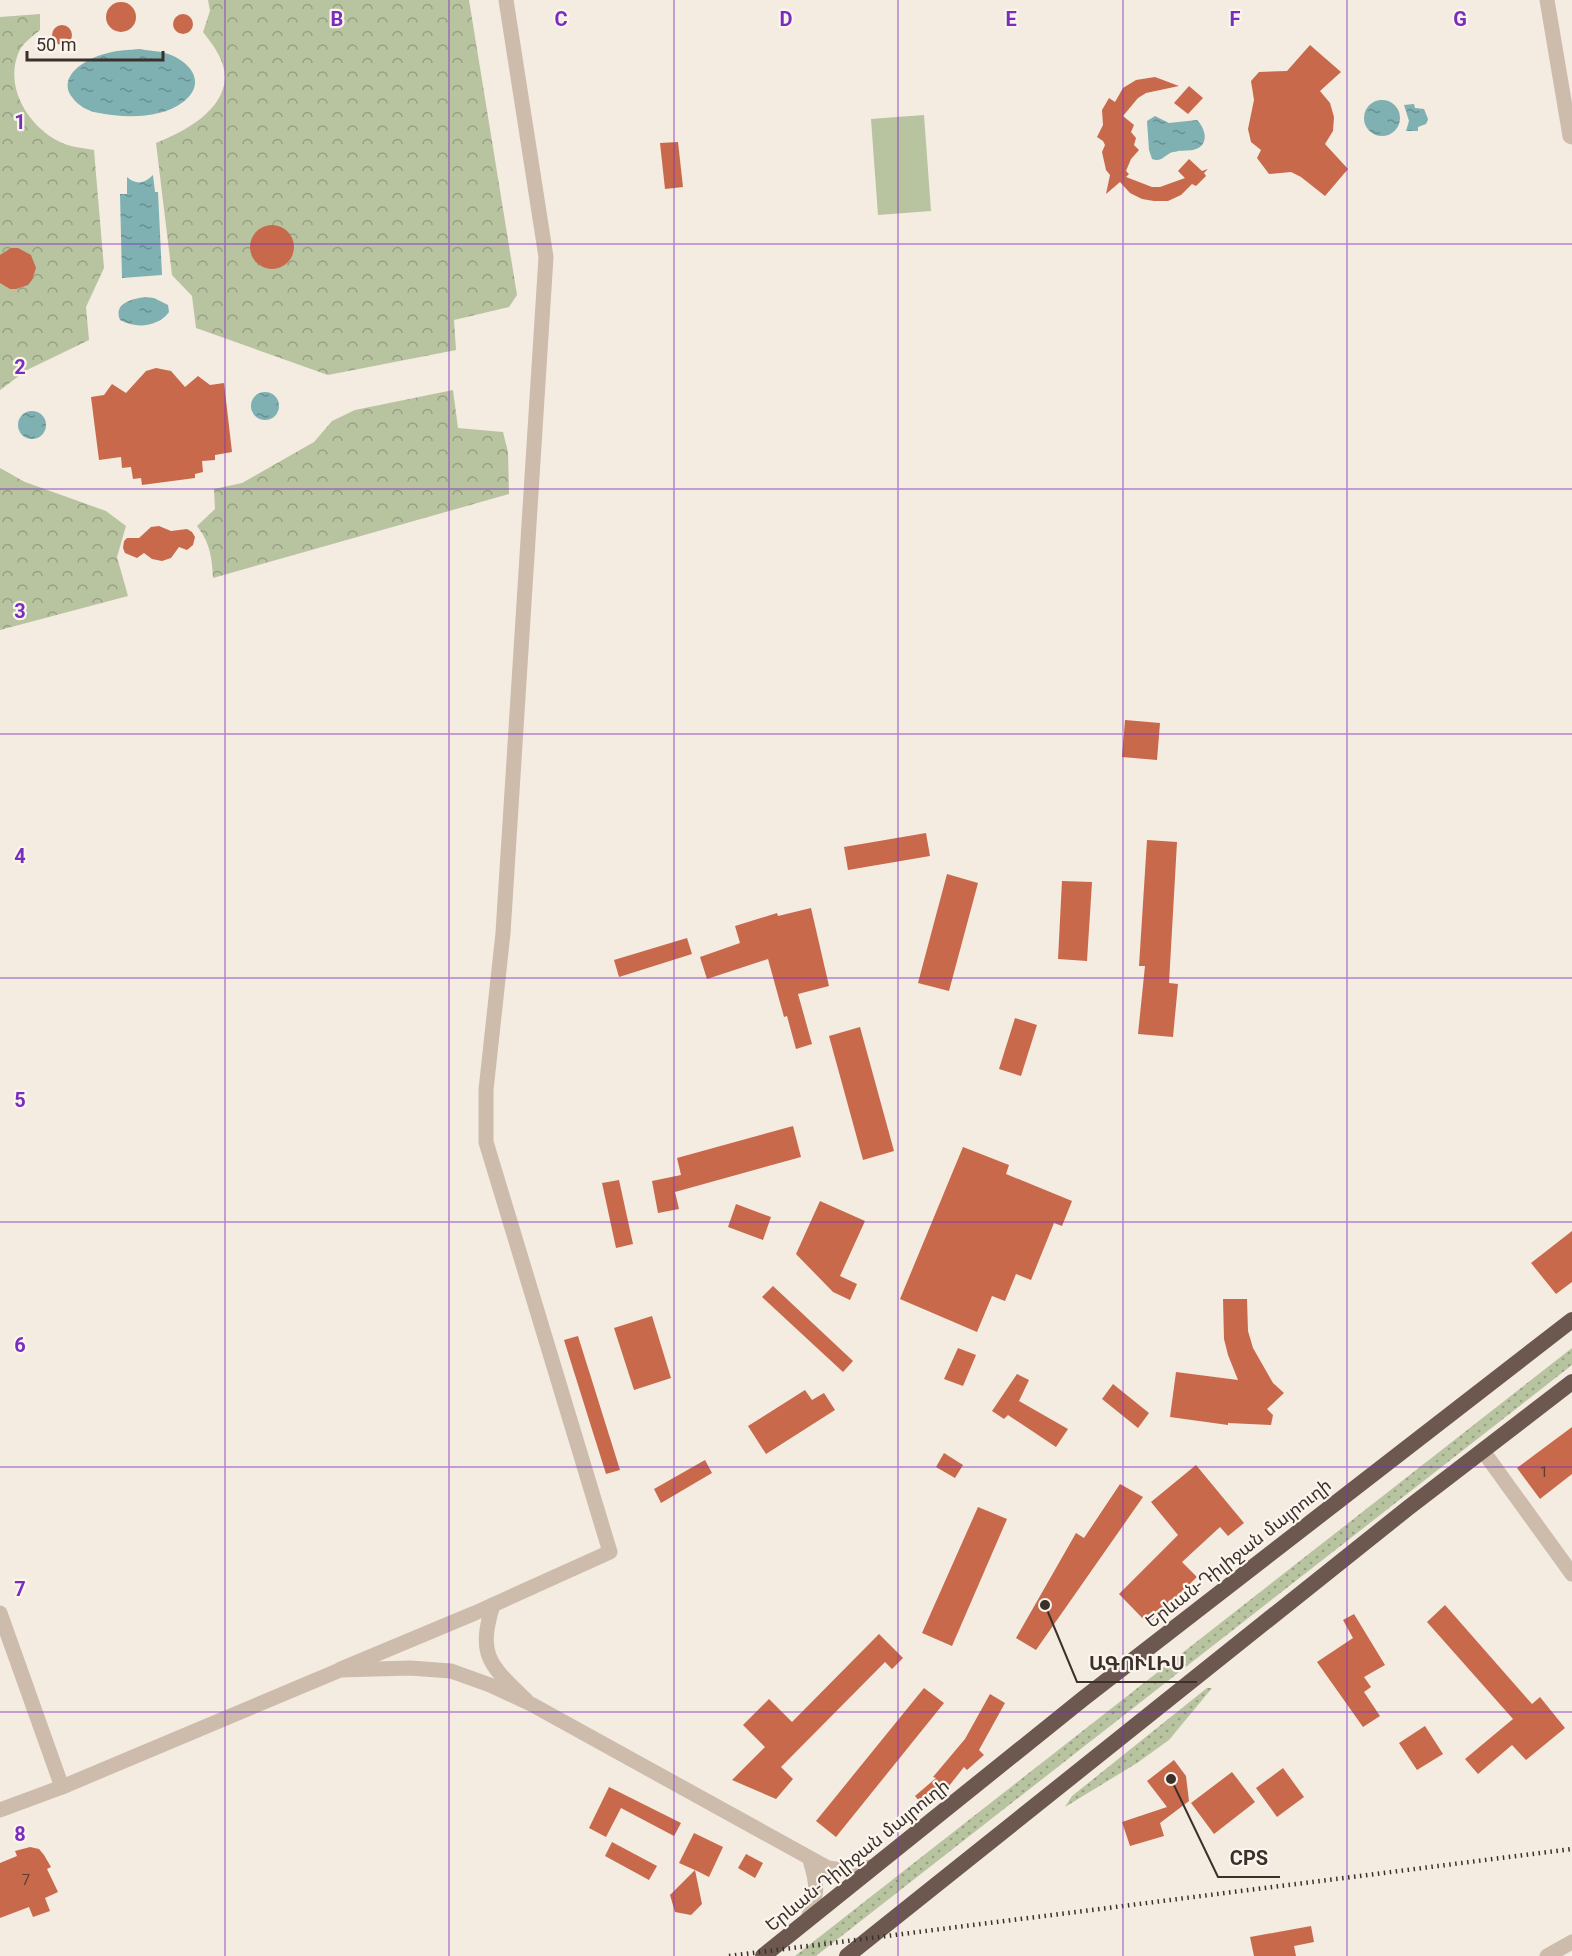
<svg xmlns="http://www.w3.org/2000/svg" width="1572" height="1956" viewBox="0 0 1572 1956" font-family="Roboto,'Noto Sans Armenian',sans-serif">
	<defs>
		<pattern id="grass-dots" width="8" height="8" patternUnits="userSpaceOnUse" patternTransform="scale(1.5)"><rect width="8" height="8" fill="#b8c4a0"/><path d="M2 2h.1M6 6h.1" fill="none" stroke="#97a083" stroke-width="1.8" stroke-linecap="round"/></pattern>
		<pattern id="forest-crowns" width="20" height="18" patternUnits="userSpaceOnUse" patternTransform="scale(1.5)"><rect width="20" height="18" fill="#b8c4a0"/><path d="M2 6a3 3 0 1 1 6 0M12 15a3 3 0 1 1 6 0" fill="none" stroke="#97a083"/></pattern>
		<pattern id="water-ripples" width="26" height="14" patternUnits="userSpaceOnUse" patternTransform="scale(1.5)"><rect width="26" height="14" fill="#7fb0b2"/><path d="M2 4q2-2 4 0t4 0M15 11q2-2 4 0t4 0" fill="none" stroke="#699091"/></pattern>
	</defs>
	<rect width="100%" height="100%" fill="#f4ebe1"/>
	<g fill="url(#grass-dots)">
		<polygon points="1572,1348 1572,1365 816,1956 795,1956"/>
		<polygon points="1207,1688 1212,1688 1169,1740 1137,1763 1065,1807 1072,1796"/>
	</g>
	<g fill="url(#forest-crowns)">
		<path d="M208 0H469L517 295 509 307 454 320 456 350 328 375 196 328 192 296 172 275 156 143C183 132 223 112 225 78 225 60 213 45 203 32L210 11Z"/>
		<path d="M40 14V30C32 37 21 44 18 54 5 88 28 125 58 141 69 147 82 148 94 150L104 268 86 307 89 340 27 370 0 390V17Z"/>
		<path d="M453 390 458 428 503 432 508 452 509 494 213 578C212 557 210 543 197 526L215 509 214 489 242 483 314 442 332 421 355 410Z"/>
		<polygon points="0,468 25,482 106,511 126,526 117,557 128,596 0,630"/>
	</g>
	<polygon fill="#b8c4a0" points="924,115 931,211 878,215 871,119"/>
	<g fill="url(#water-ripples)">
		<path d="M140 49C150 51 162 51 171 55 193 64 206 85 183 102 161 119 124 118 99 113 89 112 77 105 72 97 56 75 89 57 108 53 118 50 129 50 140 49Z"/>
		<circle cx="1382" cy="118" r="18"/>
		<polygon points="1414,104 1415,108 1424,109 1428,119 1426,124 1418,127 1418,131 1406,131 1409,121 1404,105"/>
		<path d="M1155 116 1169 123 1197 120C1206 129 1210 146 1193 150 1187 151 1180 150 1173 152 1165 154 1162 163 1152 159L1149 150 1147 121Z"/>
		<path d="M153 175 155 192H158L162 275 122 278 120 194H127V177C136 185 144 184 153 175Z"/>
		<path d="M145 297 154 298 168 305 169 312C158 327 136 329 120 320 113 303 132 299 145 297Z"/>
		<circle cx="265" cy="406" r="14"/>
		<circle cx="32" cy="425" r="14"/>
	</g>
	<g fill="#c8694b">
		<circle cx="121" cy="17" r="15"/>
		<circle cx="183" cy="24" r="10"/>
		<circle cx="62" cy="35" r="10"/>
		<polygon points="1310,45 1341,72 1320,91 1330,103 1334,117 1333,131 1325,144 1348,169 1325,196 1301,177 1291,172 1269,174 1257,158 1261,150 1251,142 1248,129 1254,100 1251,81 1259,72 1287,71"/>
		<polygon points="1155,77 1179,86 1146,93 1138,98 1123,116 1134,125 1131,132 1136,138 1134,145 1139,150 1131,159 1126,171 1129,174 1126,177 1152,187 1160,187 1185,178 1178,171 1189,159 1202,171 1208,169 1204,173 1206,176 1196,186 1192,184 1181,195 1168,201 1154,201 1142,199 1130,193 1120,182 1106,194 1110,175 1106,170 1102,152 1105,145 1103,141 1097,137 1103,125 1102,110 1109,98 1115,102 1123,88 1136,80"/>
		<polygon points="1189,86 1203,98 1188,114 1174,103"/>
		<polygon points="678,142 683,187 665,189 660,143"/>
		<circle cx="272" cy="247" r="22"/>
		<polygon points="11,248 18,248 31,255 36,268 32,280 28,285 16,289 10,289 0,283 0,255"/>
		<polygon points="156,368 171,371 185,387 198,376 210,385 224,383 232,452 215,455 215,460 202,461 203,472 195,474 195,478 142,485 141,478 133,479 131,467 122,468 121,457 99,460 91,397 104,395 112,384 126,393 146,371"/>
		<polygon points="159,526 171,531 187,529 192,532 195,537 193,545 187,550 179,547 171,558 162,561 152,559 144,553 137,558 125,553 123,548 124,541 127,538 139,538 151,527"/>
		<polygon points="1125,720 1160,723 1157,760 1122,757"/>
		<polygon points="926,833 930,856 848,870 844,847"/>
		<polygon points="1147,840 1177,842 1169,983 1178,984 1173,1037 1138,1034 1145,966 1139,966"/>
		<polygon points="947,874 978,883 949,991 918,983"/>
		<polygon points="1062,881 1092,882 1087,961 1058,959"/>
		<polygon points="811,908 829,986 798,994 812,1044 796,1049 787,1016 784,1017 768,959 707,979 700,957 740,943 735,926 777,913 778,916"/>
		<polygon points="687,938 692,954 619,977 614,960"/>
		<polygon points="1015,1018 1037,1025 1021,1076 999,1069"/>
		<polygon points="860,1027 894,1151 863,1160 829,1036"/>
		<polygon points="793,1126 801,1157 675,1192 679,1209 658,1213 652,1181 681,1175 677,1158"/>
		<polygon points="963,1147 1009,1165 1006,1174 1072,1201 1062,1226 1054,1223 1031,1280 1016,1274 1005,1301 992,1296 977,1332 900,1299"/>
		<polygon points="619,1180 633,1244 616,1248 602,1183"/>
		<polygon points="820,1201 865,1221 840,1276 857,1284 850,1300 833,1292 796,1254"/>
		<polygon points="736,1204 771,1217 763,1240 728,1227"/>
		<polygon points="1572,1231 1572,1282 1556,1294 1531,1263"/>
		<polygon points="773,1286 853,1361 843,1372 762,1297"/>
		<polygon points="1223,1299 1247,1299 1248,1331 1253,1348 1273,1383 1284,1393 1267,1409 1273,1415 1271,1425 1228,1423 1228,1425 1170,1417 1176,1372 1238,1380 1228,1355 1224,1339"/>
		<polygon points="652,1316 671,1378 634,1390 614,1328"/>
		<polygon points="578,1336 620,1470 606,1474 564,1340"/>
		<polygon points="958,1348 976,1355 963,1386 944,1379"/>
		<polygon points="1017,1374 1029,1380 1019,1401 1068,1429 1056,1447 1008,1415 1004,1419 992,1411"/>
		<polygon points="1113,1384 1149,1413 1138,1428 1102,1399"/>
		<polygon points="805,1390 812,1400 824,1393 835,1410 766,1454 748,1426"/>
		<polygon points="1572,1427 1572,1474 1540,1499 1517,1468"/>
		<polygon points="944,1453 963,1465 955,1478 936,1467"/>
		<polygon points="705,1460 712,1473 661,1503 654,1489"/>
		<polygon points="1196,1465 1244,1523 1228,1536 1220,1527 1182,1562 1197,1577 1148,1624 1119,1594 1178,1535 1151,1502"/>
		<polygon points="1120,1484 1143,1497 1036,1650 1016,1638 1076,1533 1084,1538"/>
		<polygon points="978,1507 1007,1519 952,1646 922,1633"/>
		<polygon points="1445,1605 1532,1704 1540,1697 1565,1728 1526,1760 1512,1745 1478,1774 1465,1759 1513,1719 1427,1622"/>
		<polygon points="1354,1614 1385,1665 1364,1677 1371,1687 1364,1692 1380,1716 1363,1727 1317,1662 1353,1638 1343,1620"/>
		<polygon points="879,1634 903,1658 892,1669 885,1662 781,1767 793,1779 776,1799 732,1780 765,1747 743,1725 769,1699 792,1722"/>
		<polygon points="924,1688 944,1703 836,1837 816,1821"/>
		<polygon points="990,1694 1005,1703 979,1750 984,1755 967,1770 964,1767 941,1796 926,1809 915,1796 936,1778 933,1777 965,1739"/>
		<polygon points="1425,1726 1443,1754 1417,1770 1399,1743"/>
		<polygon points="1174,1760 1186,1776 1189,1801 1160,1823 1164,1836 1130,1846 1122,1822 1167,1807 1147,1781"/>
		<polygon points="1283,1768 1304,1797 1277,1817 1256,1788"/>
		<polygon points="1232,1772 1255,1802 1214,1834 1191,1803"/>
		<polygon points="609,1787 681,1823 674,1836 621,1808 606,1837 589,1828"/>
		<polygon points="694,1833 723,1847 709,1877 695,1870 702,1904 691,1915 675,1912 670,1895 695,1870 679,1863"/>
		<polygon points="612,1842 657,1866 649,1880 605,1856"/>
		<polygon points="30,1847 39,1849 44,1855 51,1867 47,1869 58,1892 45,1898 50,1911 33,1917 29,1907 0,1918 0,1863 17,1856 15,1851"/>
		<polygon points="746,1854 763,1863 755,1878 738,1868"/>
		<polygon points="1311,1926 1314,1942 1294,1946 1296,1956 1254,1956 1250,1937"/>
	</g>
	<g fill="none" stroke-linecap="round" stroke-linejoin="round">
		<g stroke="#cdbbac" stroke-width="15">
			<polyline points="1547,0 1570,136 1572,137"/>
			<polyline points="1483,1451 1572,1574"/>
			<path d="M493 1605C477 1656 490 1665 526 1700"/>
			<polyline points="341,1669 475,1613 610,1552 486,1142 486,1090 503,933 546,257 506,0"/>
			<polyline points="1547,1956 1572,1942"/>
		</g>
		<g stroke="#cdbbac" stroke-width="15">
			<polyline points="0,1613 62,1787"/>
			<polyline points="0,1810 62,1787 340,1670 410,1668 451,1671 490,1685 531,1704 828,1868 849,1871 875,1866"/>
			<path d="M807 1921C817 1893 819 1889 810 1860"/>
		</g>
		<g stroke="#6c584f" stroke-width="16">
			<polyline points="763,1956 1084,1698 1572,1320"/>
			<polyline points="847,1956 1408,1508 1572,1382"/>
		</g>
		<polyline stroke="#3b302b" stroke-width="4.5" stroke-dasharray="1.5 4.5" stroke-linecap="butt" points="729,1956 1572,1849"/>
	</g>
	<path fill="none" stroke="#7b2cbf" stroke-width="1.5" stroke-opacity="0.55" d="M225 0V1956M449 0V1956M674 0V1956M898 0V1956M1123 0V1956M1347 0V1956M0 244H1572M0 489H1572M0 734H1572M0 978H1572M0 1222H1572M0 1467H1572M0 1712H1572"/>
	<g text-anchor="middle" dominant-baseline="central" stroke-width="4.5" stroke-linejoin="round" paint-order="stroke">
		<g font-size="15" fill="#5e3e33">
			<text x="1544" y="1472">1</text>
			<text x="26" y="1880">7</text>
		</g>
		<g font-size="18" fill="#3b302b" stroke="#fbf5ee">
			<text transform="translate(1238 1553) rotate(-38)">Երևան-Դիլիջան մայրուղի</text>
			<text transform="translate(857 1855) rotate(-39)">Երևան-Դիլիջան մայրուղի</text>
		</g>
	</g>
	<g font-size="20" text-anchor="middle" font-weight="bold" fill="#7b2cbf" stroke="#fbf5ee" stroke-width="4.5" stroke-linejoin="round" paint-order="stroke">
		<text x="337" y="26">B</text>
		<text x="561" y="26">C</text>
		<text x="786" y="26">D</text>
		<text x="1011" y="26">E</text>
		<text x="1235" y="26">F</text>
		<text x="1460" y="26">G</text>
		<text x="20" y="129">1</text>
		<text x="20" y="374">2</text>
		<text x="20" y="618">3</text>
		<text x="20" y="863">4</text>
		<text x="20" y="1107">5</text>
		<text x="20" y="1352">6</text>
		<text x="20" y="1596">7</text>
		<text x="20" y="1841">8</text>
	</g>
	<path fill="none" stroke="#3b302b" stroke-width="2" d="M1045 1605L1077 1682H1197M1171 1779L1218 1877H1280"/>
	<g fill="#3b302b" stroke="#fbf5ee" stroke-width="2">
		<circle cx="1045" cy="1605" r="6"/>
		<circle cx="1171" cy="1779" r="6"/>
	</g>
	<g font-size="20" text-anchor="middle" font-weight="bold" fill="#3b302b" stroke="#fbf5ee" stroke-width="4.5" stroke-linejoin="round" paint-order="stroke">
		<text x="1137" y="1670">ԱԳՈՒԼԻՍ</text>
		<text x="1249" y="1865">CPS</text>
	</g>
	<path d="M27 51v9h136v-9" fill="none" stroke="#3b302b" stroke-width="3"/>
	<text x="36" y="51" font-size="18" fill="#3b302b" stroke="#fbf5ee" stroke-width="4.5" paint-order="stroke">50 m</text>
</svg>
